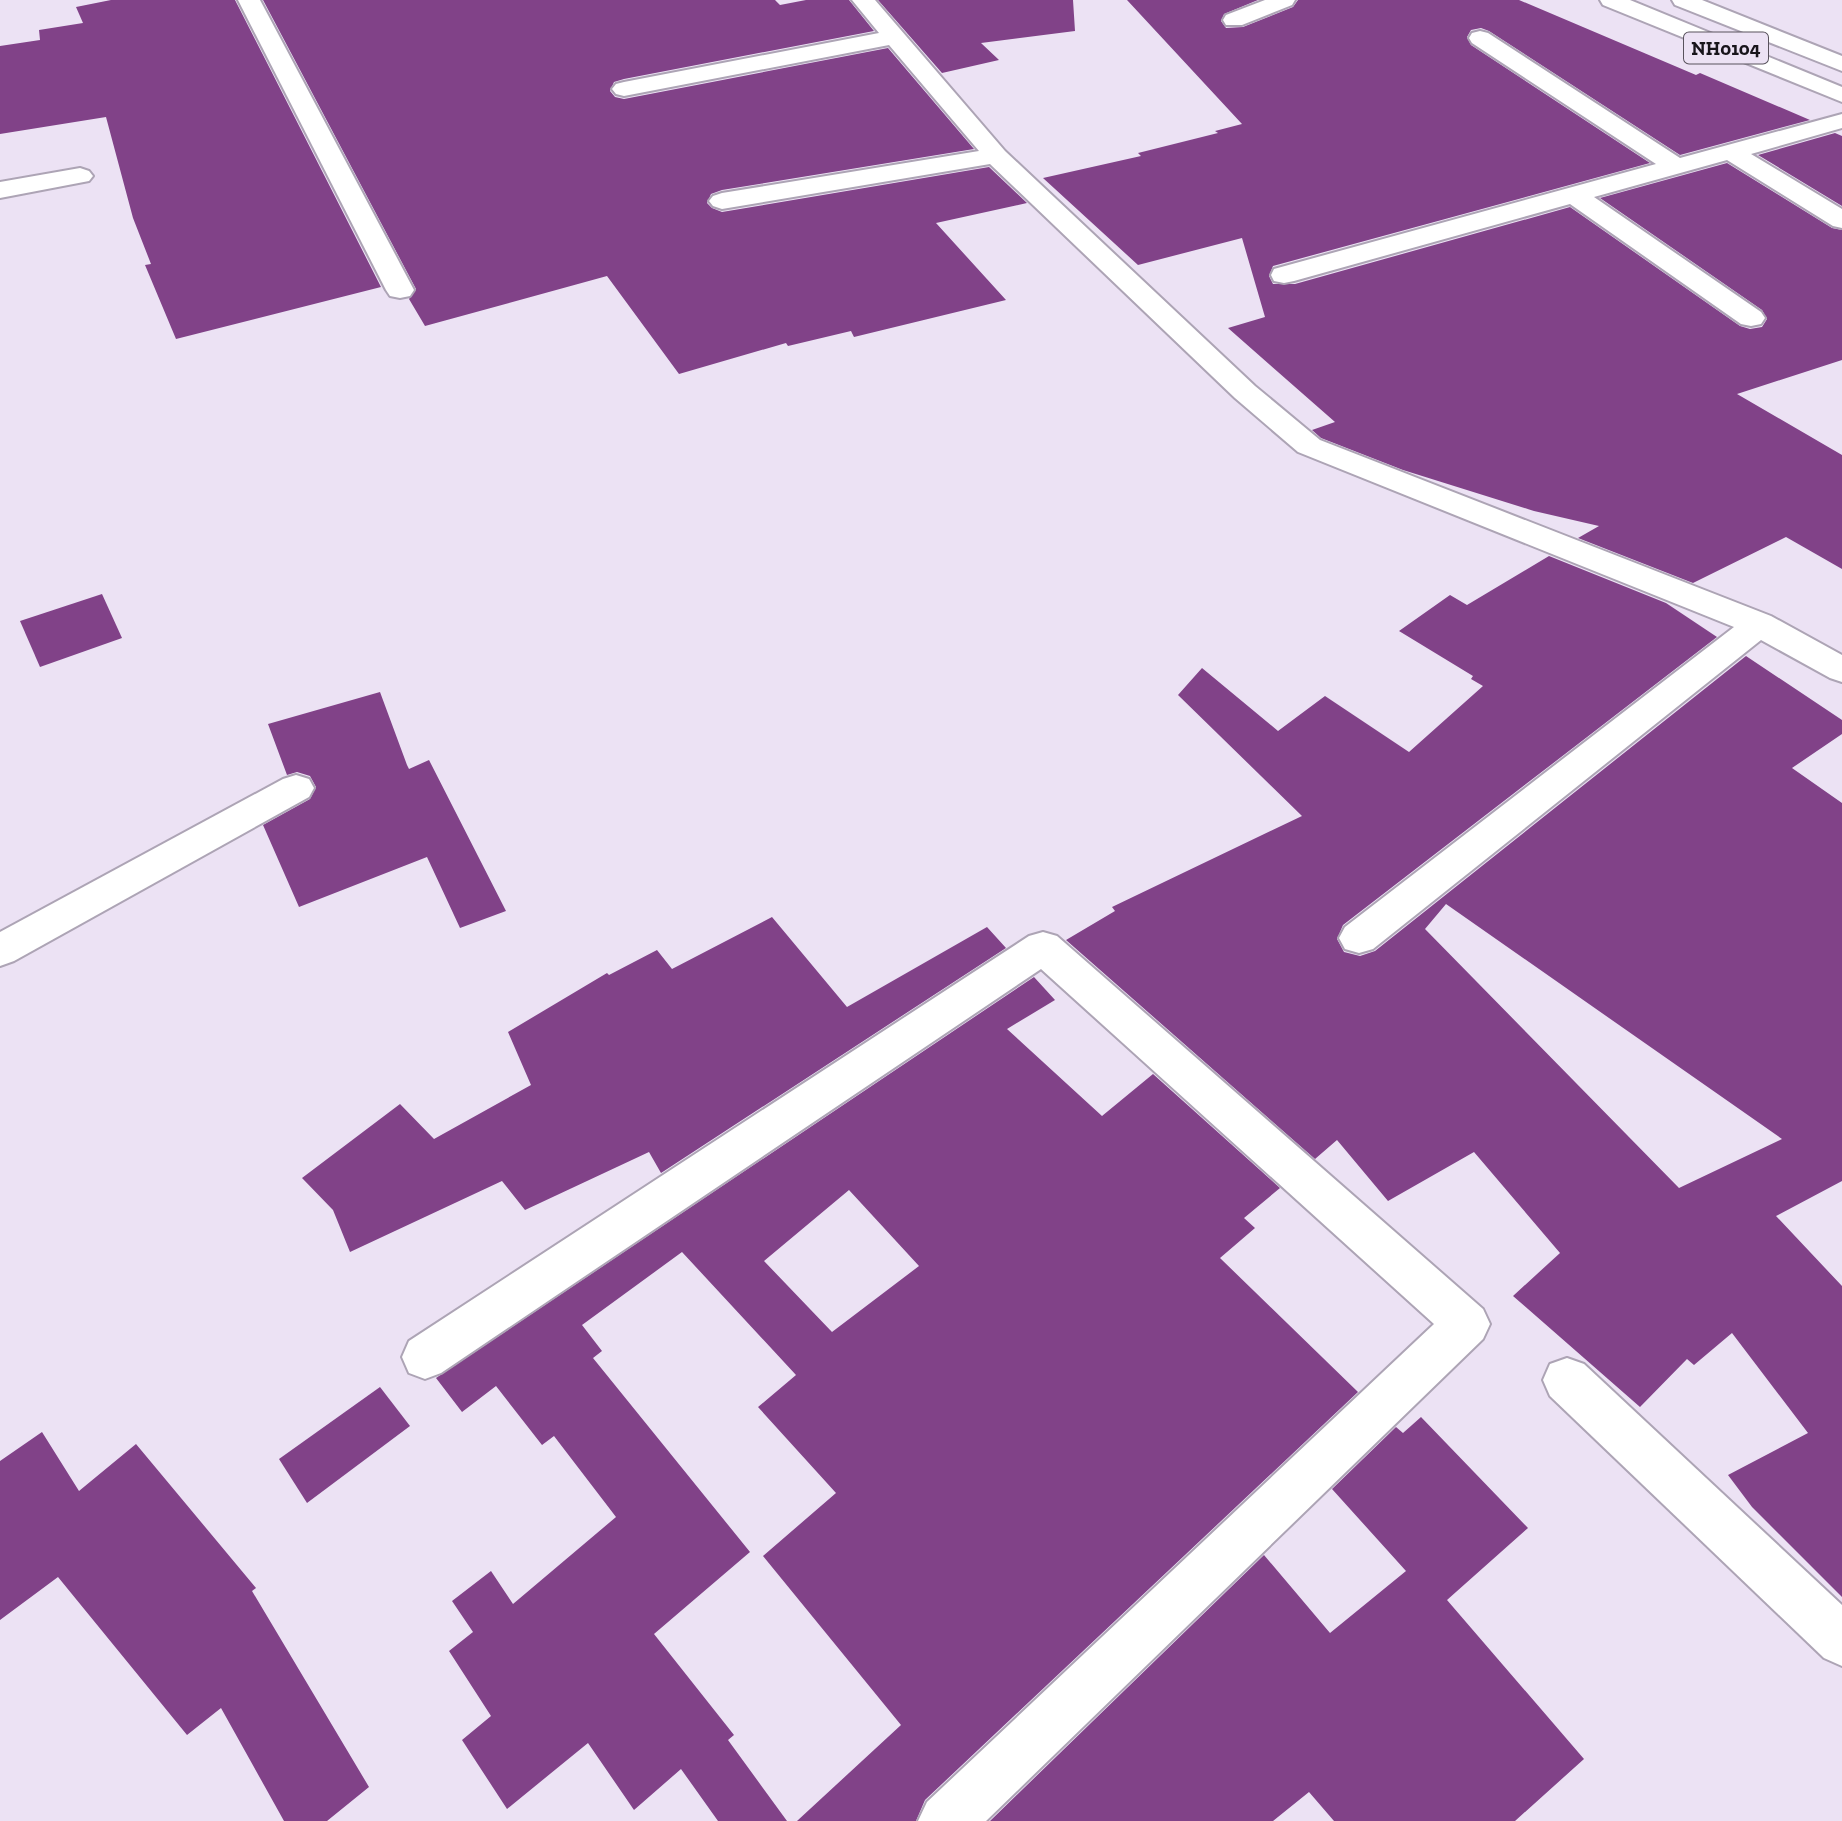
<svg xmlns="http://www.w3.org/2000/svg" width="1842" height="1821" viewBox="0 0 1842 1821" font-family="'Zilla Slab',serif">
	<rect width="100%" height="100%" fill="#ece2f4"/>
	<g fill="#814288" fill-rule="evenodd">
		<polygon points="111,0 235,0 381,287 176,339 145,265 151,264 133,218 106,117 0,134 0,46 40,40 39,30 83,23 76,7"/>
		<polygon points="263,0 775,0 780,5 806,0 849,0 874,31 624,79 614,82 610,91 615,97 624,99 888,48 974,149 722,190 711,194 707,203 712,208 722,212 989,167 1027,203 936,223 1006,300 854,337 851,331 788,346 786,343 679,374 607,276 425,326 409,299 416,289"/>
		<polygon points="878,0 1073,0 1075,31 981,43 999,60 942,73"/>
		<polygon points="1127,0 1258,0 1224,14 1221,21 1226,28 1243,27 1293,7 1298,0 1519,0 1696,75 1700,73 1810,120 1680,155 1489,31 1481,28 1471,30 1467,37 1471,45 1650,163 1273,266 1269,276 1273,284 1295,284 1570,207 1740,326 1750,329 1762,327 1767,319 1762,310 1600,198 1727,163 1832,228 1842,230 1842,360 1737,394 1842,455 1842,569 1786,537 1693,583 1578,538 1599,526 1534,511 1403,470 1321,438 1312,430 1335,422 1228,328 1265,317 1242,238 1138,265 1043,178 1141,156 1138,153 1218,133 1215,131 1242,124"/>
		<polygon points="1835,133 1842,136 1842,206 1758,155"/>
		<path d="M1549 556 1666 603 1717 637 1343 925 1337 939 1344 952 1360 956 1375 951 1746 656 1842 720V734L1792 768 1842 803V1181L1776 1216 1842 1286V1597L1752 1507 1728 1475 1808 1433 1732 1333 1694 1365 1687 1359 1640 1407 1513 1296 1560 1253 1474 1152 1388 1201 1337 1140 1315 1159 1066 940 1115 911 1112 907 1302 816 1178 695 1202 668 1278 731 1325 696 1409 752 1483 686 1471 679 1473 676 1399 631 1450 595 1467 605ZM1446 904 1782 1139 1679 1188 1425 929Z"/>
		<polygon points="102,594 122,638 40,667 20,621"/>
		<polygon points="380,692 407,765 409,769 429,760 506,911 460,928 427,857 299,907 263,825 310,799 316,787 310,776 297,772 287,775 268,724"/>
		<polygon points="772,917 847,1007 987,927 1006,948 661,1173 649,1152 525,1210 502,1181 350,1252 333,1210 302,1178 400,1104 434,1139 531,1085 508,1032 607,973 609,975 657,950 672,969"/>
		<path d="M1034 977 1055 1000 1007 1029 1102 1116 1153 1074 1280 1188 1244 1218 1255 1228 1220 1258 1358 1392 925 1800 916 1821H797L901 1725 763 1556 836 1493 758 1407 796 1375 682 1252 582 1325 602 1351 593 1358 750 1552 654 1634 734 1735 728 1740 787 1821H718L681 1769 634 1810 588 1743 507 1809 462 1740 491 1716 449 1651 473 1632 452 1601 491 1571 513 1604 616 1517 554 1436 542 1445 496 1386 462 1412 436 1378ZM849 1190 919 1266 832 1332 764 1261Z"/>
		<polygon points="380,1387 410,1426 307,1503 279,1459"/>
		<polygon points="1421,1417 1528,1528 1447,1600 1584,1759 1515,1821 1334,1821 1309,1792 1273,1821 990,1821 1264,1555 1330,1633 1406,1571 1332,1489 1396,1427 1403,1433"/>
		<polygon points="42,1432 79,1491 136,1444 256,1588 252,1591 369,1787 327,1821 284,1821 221,1708 187,1735 58,1577 0,1620 0,1461"/>
	</g>
	<g fill="none" stroke-linecap="round" stroke-linejoin="round">
		<defs>
			<g id="minor">
				<polygon points="238,0 260,0 414,290 410,296 400,298 390,296 386,290"/>
				<polygon points="852,0 875,0 1005,151 1255,386 1320,440 1771,616 1842,655 1842,682 1830,678 1761,640 1373,949 1359,953 1345,949 1339,938 1345,927 1734,627 1298,452 1235,398 990,164 722,209 713,206 709,201 713,196 722,193 979,151 889,45 624,96 616,94 612,89 616,84 624,82 879,33"/>
				<polygon points="1265,0 1295,0 1292,5 1242,25 1226,25 1223,20 1226,15"/>
				<polygon points="1480,31 1488,33 1680,158 1842,114 1842,128 1751,154 1842,209 1842,228 1833,226 1727,160 1594,197 1761,312 1765,318 1761,324 1751,326 1741,324 1570,204 1294,281 1284,283 1274,281 1271,275 1274,269 1656,164 1472,43 1469,38 1472,33"/>
				<polygon points="80,168 89,171 93,176 89,181 0,198 0,182"/>
				<polygon points="296,775 309,779 314,788 309,797 14,961 0,966 0,932 283,779"/>
				<polygon points="1043,932 1057,936 1483,1309 1490,1324 1483,1339 986,1821 918,1821 927,1802 1434,1324 1041,969 441,1373 425,1379 409,1373 402,1357 409,1341 1029,936"/>
				<polygon points="1567,1358 1584,1364 1842,1605 1842,1666 1824,1658 1550,1396 1543,1380 1550,1364"/>
			</g>
			<g id="highway">
				<polygon points="1600,0 1630,0 1842,87 1842,102 1603,5"/>
				<polygon points="1672,0 1702,0 1842,56 1842,71 1675,5"/>
			</g>
		</defs>
		<use href="#minor" stroke="#ada4b5" stroke-width="4"/>
		<use href="#highway" stroke="#ada4b5" stroke-width="4"/>
		<use href="#minor" fill="#fff" fill-rule="evenodd"/>
		<use href="#highway" fill="#fff" fill-rule="evenodd"/>
	</g>
	<g text-anchor="middle" dominant-baseline="central" stroke-width="7" stroke-linejoin="round" paint-order="stroke">
		<rect fill="#ece2f4" stroke="#58525c" stroke-width="2" x="1684" y="32.5" width="84" height="31" rx="5"/>
		<g font-size="19" font-weight="bold" fill="#18151b">
			<text x="1726" y="48">NH0104</text>
		</g>
	</g>
</svg>
